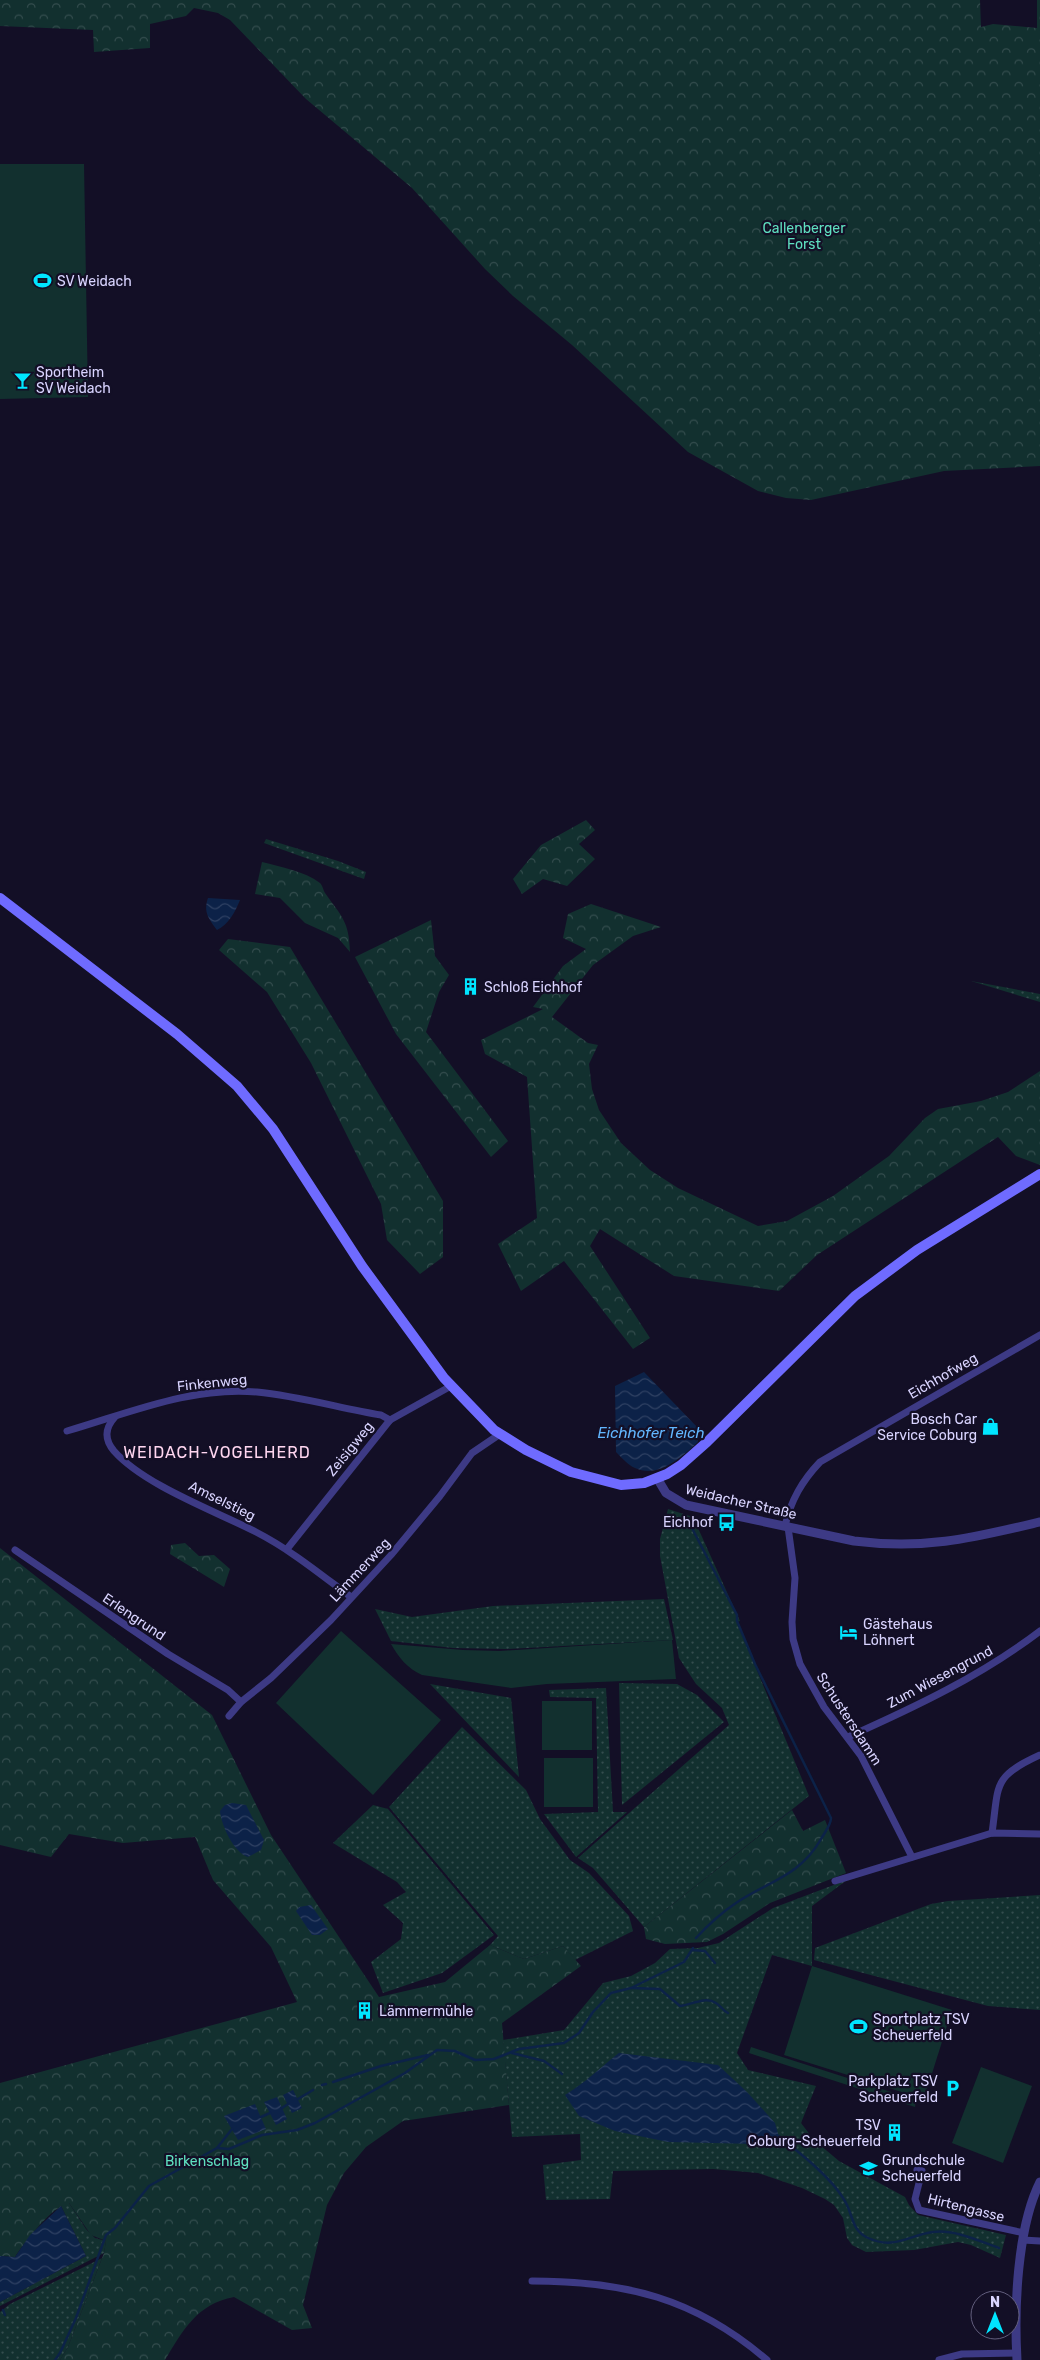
<svg xmlns="http://www.w3.org/2000/svg" width="1040" height="2360" viewBox="0 0 1040 2360" font-family="Rubik,sans-serif">
	<defs>
		<pattern id="grass-dots" width="8" height="8" patternUnits="userSpaceOnUse" patternTransform="scale(1.25)"><rect width="8" height="8" fill="#12302f"/><path d="M2 2h.1M6 6h.1" fill="none" stroke="#344d4e" stroke-width="1.8" stroke-linecap="round"/></pattern>
		<pattern id="forest-crowns" width="20" height="18" patternUnits="userSpaceOnUse" patternTransform="scale(1.25)"><rect width="20" height="18" fill="#12302f"/><path d="M2 6a3 3 0 1 1 6 0M12 15a3 3 0 1 1 6 0" fill="none" stroke="#344d4e"/></pattern>
		<pattern id="water-waves" width="16" height="10" patternUnits="userSpaceOnUse" patternTransform="scale(1.25)"><rect width="16" height="10" fill="#0c2248"/><path d="M0 5q4-4 8 0t8 0" fill="none" stroke="#2f4163"/></pattern>
	</defs>
	<rect width="100%" height="100%" fill="#130f26"/>
	<g fill="url(#grass-dots)">
		<polygon points="266,839 338,861 366,872 364,879 264,843"/>
		<polygon points="971,981 1040,994 1040,1002"/>
		<polygon points="668,1509 693,1517 740,1621 737,1622 809,1796 644,1927 593,1868 578,1858 729,1725 722,1708 696,1684 679,1658 660,1556 660,1539"/>
		<polygon points="664,1599 673,1640 506,1649 453,1648 391,1641 375,1609 412,1617 493,1606"/>
		<polygon points="619,1683 677,1684 697,1695 724,1722 622,1805"/>
		<polygon points="430,1684 511,1698 519,1777"/>
		<polygon points="606,1688 613,1812 627,1812 576,1857 544,1814 598,1812 596,1698 550,1697 549,1690"/>
		<polygon points="462,1727 526,1790 540,1819 570,1860 589,1873 629,1916 633,1931 575,1960 563,1946 524,1959 490,1945 498,1936 389,1807"/>
		<polygon points="373,1805 388,1809 494,1935 442,1973 383,1993 371,1962 401,1939 403,1923 383,1905 406,1892 397,1882 333,1843"/>
		<polygon points="847,1880 812,1906 812,1966 772,1955 737,2053 748,2070 816,2086 801,2123 814,2140 839,2161 905,2197 909,2205 918,2215 1006,2235 1000,2258 971,2245 958,2242 914,2250 866,2252 852,2245 847,2238 843,2218 834,2205 825,2199 802,2188 758,2173 713,2169 613,2171 610,2199 546,2200 543,2165 581,2160 580,2134 512,2137 503,2040 564,2030 603,1983 631,1976 655,1963 670,1949 698,1948 719,1943 773,1908"/>
		<polygon points="1040,1895 1040,2010 988,2006 814,1960 815,1948 931,1904 948,1901"/>
		<polygon points="65,2203 69,2203 86,2229 95,2238 106,2241 104,2253 0,2306 0,2302 86,2256 61,2206"/>
		<polygon points="102,2258 68,2347 60,2360 0,2360 0,2312 10,2304"/>
	</g>
	<g fill="url(#forest-crowns)">
		<polygon points="0,0 980,0 981,27 993,24 1037,28 1037,0 1040,0 1040,466 944,471 811,500 786,498 758,491 688,452 572,345 513,296 485,269 412,188 306,99 230,20 218,13 194,8 186,16 150,24 150,48 94,52 93,30 0,26"/>
		<polygon points="586,820 595,830 579,844 595,859 567,886 543,879 522,894 513,879 541,845"/>
		<path d="M262 862C281 867 304 871 320 883 323 886 323 890 325 893 342 917 349 921 350 952L338 938 305 923 280 898 255 894Z"/>
		<polygon points="591,904 661,927 633,936 593,965 552,1017 588,1043 598,1045 589,1064 592,1089 599,1110 621,1143 650,1170 678,1188 758,1226 787,1221 833,1196 889,1156 925,1118 938,1109 981,1101 1008,1092 1040,1071 1040,1165 1016,1156 998,1137 817,1255 779,1291 674,1276 600,1229 590,1246 650,1338 633,1349 564,1261 521,1291 498,1244 537,1218 527,1077 485,1054 481,1040 543,1009 533,1007 563,966 586,949 563,938 568,914"/>
		<polygon points="431,920 435,956 449,975 439,992 426,1032 508,1141 491,1157 396,1034 355,957"/>
		<polygon points="228,939 290,947 443,1201 443,1257 420,1274 387,1240 381,1204 311,1063 267,992 219,950"/>
		<polygon points="185,1543 199,1556 214,1555 230,1569 224,1587 170,1554 171,1545"/>
		<path d="M0 1548 212 1715 271 1835 379 1997 445 1982 490 1945 524 1959 563 1946 581 1966 502 2023 509 2105 403 2121 366 2147 344 2173 327 2205 303 2305 312 2328 292 2330 234 2297C197 2304 183 2330 165 2360H60L68 2347 104 2253 106 2241 91 2235 69 2203C52 2206 24 2243 15 2257L0 2256V2083L297 2002 271 1947 213 1880 195 1837 123 1843 69 1834 51 1857 0 1845Z"/>
		<polygon points="792,1810 803,1831 825,1820 846,1873 770,1903 723,1934 707,1942 665,1944 646,1939 644,1927"/>
	</g>
	<g fill="#12302f">
		<polygon points="0,164 84,164 88,397 0,399"/>
		<polygon points="341,1631 441,1720 373,1795 276,1703"/>
		<path d="M672 1640 676 1679 547 1684 511 1688 422 1675C407 1668 399 1658 391 1644L463 1650 500 1651Z"/>
		<rect x="542" y="1701" width="50" height="49"/>
		<rect x="544" y="1758" width="49" height="49"/>
		<polygon points="812,1966 952,2010 924,2099 784,2055"/>
		<polygon points="751,2047 916,2100 915,2107 749,2053"/>
		<polygon points="981,2067 1032,2086 1003,2163 952,2143"/>
	</g>
	<g fill="url(#water-waves)">
		<path d="M208 898 240 900C235 912 229 924 217 930 209 919 203 912 208 898Z"/>
		<path d="M644 1372 697 1427 698 1442C682 1457 658 1479 635 1468 628 1465 621 1457 616 1452L615 1386Z"/>
		<path d="M232 1803 246 1805 264 1840 261 1850 248 1857C234 1853 221 1825 220 1811L225 1805Z"/>
		<polygon points="311,1905 328,1929 320,1935 312,1935 296,1911 299,1907"/>
		<path d="M619 2053 718 2065 747 2092 775 2123 779 2137 755 2144 668 2142 615 2131 579 2116 565 2095C585 2083 601 2067 619 2053Z"/>
		<polygon points="293,2090 302,2108 292,2113 283,2095"/>
		<polygon points="277,2097 287,2119 276,2125 264,2102"/>
		<polygon points="255,2104 266,2129 238,2140 224,2116"/>
		<polygon points="61,2206 86,2256 0,2302 0,2256 15,2257 30,2235"/>
	</g>
	<g fill="none" stroke-linecap="round" stroke-linejoin="round">
		<g stroke="#0c2248" stroke-width="2.5">
			<path d="M693 1530 737 1615V1621L755 1664 831 1818C831 1825 825 1832 821 1839 800 1876 769 1881 736 1903 721 1913 708 1925 696 1938"/>
			<polyline points="692,1950 705,1951 715,1963"/>
			<path d="M632 1988 660 1989 680 2006C691 2005 705 1996 716 2003 721 2006 722 2010 728 2013"/>
			<polyline points="512,2053 544,2061 562,2074"/>
			<polyline points="333,2082 381,2066 428,2055"/>
			<polyline points="322,2085 326,2084"/>
			<polyline points="298,2099 313,2090"/>
			<polyline points="282,2108 288,2104"/>
			<polyline points="261,2117 270,2113"/>
			<path d="M777 2135C800 2153 835 2180 847 2205 853 2218 853 2230 866 2237 894 2251 908 2235 933 2232 954 2229 979 2241 999 2248"/>
			<polyline points="217,2148 229,2149 262,2135 297,2130 315,2123 405,2073 437,2050 455,2051 475,2060 494,2059 519,2049 564,2043 579,2033 593,2012 611,1993 631,1988 684,1962 693,1948"/>
			<polyline points="3,2310 5,2315"/>
			<polyline points="55,2360 60,2353 76,2318 106,2235 115,2228 149,2186 217,2148 232,2129"/>
		</g>
		<g stroke="#3d3a85" stroke-width="7">
			<path d="M115 1417C105 1428 104 1439 114 1451 144 1485 215 1511 256 1532 291 1550 320 1574 351 1597"/>
			<path d="M67 1431C129 1413 192 1386 257 1392 298 1396 340 1408 381 1415L390 1420"/>
			<path d="M785 1526C791 1500 802 1481 820 1462L1040 1335"/>
			<polyline points="788,1527 795,1578 792,1622 793,1639 800,1664 824,1707 861,1756 912,1857"/>
			<polyline points="287,1549 390,1420 451,1386"/>
			<polyline points="15,1550 168,1654 228,1690 241,1702"/>
			<polyline points="229,1716 241,1702 271,1678 331,1620 391,1555 440,1496 472,1453 500,1434"/>
			<path d="M848 1737C915 1707 981 1676 1040 1631"/>
			<path d="M992 1833C999 1784 992 1777 1040 1755"/>
			<polyline points="835,1881 992,1833 1040,1834"/>
			<polyline points="917,2170 922,2171 915,2199 919,2210 1024,2233"/>
			<polyline points="1023,2240 1040,2241"/>
			<path d="M532 2281C625 2281 695 2298 767 2360"/>
			<polyline points="939,2360 962,2354 1017,2353"/>
		</g>
		<g stroke="#3d3a85" stroke-width="9">
			<path d="M657 1478 666 1493 686 1505 854 1541C925 1550 972 1538 1040 1522"/>
			<path d="M1017 2360C1014 2309 1017 2228 1040 2182"/>
		</g>
		<polyline stroke="#6f6bff" stroke-width="10" points="0,898 177,1034 237,1086 273,1129 362,1266 444,1378 494,1430 526,1450 571,1472 621,1485 644,1483 667,1474 681,1465 707,1442 855,1296 917,1250 1040,1174"/>
	</g>
	<defs>
		<symbol id="stadium-bare" viewBox="-9 -9 18 18"><path d="M0-5a6.5 5 0 1 0 0 10a6.5 5 0 1 0 0-10ZM-3.5-1.8h7v3.6h-7Z" fill="#00e5ff" stroke="#130f26" stroke-width="2.5" paint-order="stroke"/></symbol>
		<symbol id="bar-bare" viewBox="-9 -9 18 18"><path d="M-6-5H6L.8 .8V4.5H3.5V6h-7V4.5H-.8V.8Z" fill="#00e5ff" stroke="#130f26" stroke-width="2.5" paint-order="stroke"/></symbol>
		<symbol id="building-bare" viewBox="-9 -9 18 18"><path d="M-4-6H4V6H1V3H-1V6H-4ZM-2.5-4.3h1.7v1.8h-1.7ZM.8-4.3h1.7v1.8H.8ZM-2.5-1h1.7V.8h-1.7ZM.8-1h1.7V.8H.8Z" fill="#00e5ff" stroke="#130f26" stroke-width="2.5" paint-order="stroke"/></symbol>
		<symbol id="shop-bare" viewBox="-9 -9 18 18"><path d="M-5-2.5h2.3a2.7 3.5 0 0 1 5.4 0H5L5.5 6h-11ZM-1.5-2.5h3a1.5 2.3 0 0 0-3 0Z" fill="#00e5ff" stroke="#130f26" stroke-width="2.5" paint-order="stroke"/></symbol>
		<symbol id="bus-bare" viewBox="-9 -9 18 18"><path d="M-5-6H5V4H4V6H2V4H-2V6H-4V4H-5ZM-3.5-4V0h7V-4ZM-3.5 1.2v1.5H-2V1.2ZM2 1.2v1.5H3.5V1.2Z" fill="#00e5ff" stroke="#130f26" stroke-width="2.5" paint-order="stroke"/></symbol>
		<symbol id="hotel-bare" viewBox="-9 -9 18 18"><path d="M-6-4.5h1.5V1H6V5H4.5V3h-9V5H-6ZM-4 0a1.8 1.8 0 1 1 3.6 0ZM.5 0V-2.5h3Q6-2.5 6 0Z" fill="#00e5ff" stroke="#130f26" stroke-width="2.5" paint-order="stroke"/></symbol>
		<symbol id="parking-bare" viewBox="-9 -9 18 18"><path d="M-3.5-5.5H1a3.5 3.5 0 0 1 0 7H-1V5.5H-3.5ZM-1-3.4V-.6H.8a1.4 1.4 0 0 0 0-2.8Z" fill="#00e5ff" stroke="#130f26" stroke-width="2.5" paint-order="stroke"/></symbol>
		<symbol id="school-bare" viewBox="-9 -9 18 18"><path d="M0-5L7-2L0 1L-7-2ZM-4 1L0 2.5L4 1V4Q0 6-4 4Z" fill="#00e5ff" stroke="#130f26" stroke-width="2.5" paint-order="stroke"/></symbol>
	</defs>
	<g fill-rule="evenodd">
		<use href="#stadium-bare" x="30" y="268" width="25" height="25"/>
		<use href="#bar-bare" x="10" y="368" width="25" height="25"/>
		<use href="#building-bare" x="458" y="974" width="25" height="25"/>
		<use href="#shop-bare" x="978" y="1414" width="25" height="25"/>
		<use href="#bus-bare" x="714" y="1510" width="25" height="25"/>
		<use href="#hotel-bare" x="836" y="1620" width="25" height="25"/>
		<use href="#building-bare" x="352" y="1998" width="25" height="25"/>
		<use href="#stadium-bare" x="846" y="2014" width="25" height="25"/>
		<use href="#parking-bare" x="940" y="2076" width="25" height="25"/>
		<use href="#building-bare" x="882" y="2120" width="25" height="25"/>
		<use href="#school-bare" x="856" y="2156" width="25" height="25"/>
	</g>
	<g text-anchor="middle" dominant-baseline="central" stroke-width="4.5" stroke-linejoin="round" paint-order="stroke">
		<g font-size="14" fill="#5fe0c0" stroke="#130f26">
			<text x="804" y="228">Callenberger<tspan x="804" dy="16">Forst</tspan></text>
			<text x="207" y="2161">Birkenschlag</text>
		</g>
		<g font-size="14" fill="#d9d4ff" stroke="#130f26" text-anchor="start">
			<text x="57" y="281">SV Weidach</text>
			<text x="36" y="372">Sportheim<tspan x="36" dy="16">SV Weidach</tspan></text>
			<text x="484" y="987">Schloß Eichhof</text>
			<text x="977" y="1419" text-anchor="end">Bosch Car<tspan x="977" dy="16">Service Coburg</tspan></text>
			<text x="713" y="1522" text-anchor="end">Eichhof</text>
			<text x="863" y="1624">Gästehaus<tspan x="863" dy="16">Löhnert</tspan></text>
			<text x="379" y="2011">Lämmermühle</text>
			<text x="873" y="2019">Sportplatz TSV<tspan x="873" dy="16">Scheuerfeld</tspan></text>
			<text x="938" y="2081" text-anchor="end">Parkplatz TSV<tspan x="938" dy="16">Scheuerfeld</tspan></text>
			<text x="881" y="2125" text-anchor="end">TSV<tspan x="881" dy="16">Coburg-Scheuerfeld</tspan></text>
			<text x="882" y="2160">Grundschule<tspan x="882" dy="16">Scheuerfeld</tspan></text>
		</g>
		<g font-size="14" fill="#d9d4ff" stroke="#130f26">
			<text transform="translate(943 1376) rotate(-30)">Eichhofweg</text>
			<text transform="translate(212 1383) rotate(-6)">Finkenweg</text>
			<text transform="translate(350 1449) rotate(-51)">Zeisigweg</text>
			<text transform="translate(222 1501) rotate(26)">Amselstieg</text>
			<text transform="translate(741 1502) rotate(13)">Weidacher Straße</text>
			<text transform="translate(360 1570) rotate(-47)">Lämmerweg</text>
			<text transform="translate(134 1617) rotate(34)">Erlengrund</text>
			<text transform="translate(940 1677) rotate(-28)">Zum Wiesengrund</text>
			<text transform="translate(849 1719) rotate(57)">Schustersdamm</text>
			<text transform="translate(966 2208) rotate(14)">Hirtengasse</text>
		</g>
		<g font-size="15" font-style="italic" fill="#62b6ff" stroke="#130f26">
			<text x="651" y="1433">Eichhofer Teich</text>
		</g>
		<g font-size="16" letter-spacing="1" fill="#ffd6f0" stroke="#130f26">
			<text x="217" y="1452">WEIDACH-VOGELHERD</text>
		</g>
	</g>
	<g transform="translate(995 2315)"><circle r="24" fill="#130f26" stroke="#625e7d"/>
	<path d="M0-4L9 19L0 12L-9 19Z" fill="#00e5ff"/>
	<text y="-8" font-size="14" font-weight="bold" text-anchor="middle" fill="#d9d4ff">N</text>
	</g>
</svg>
